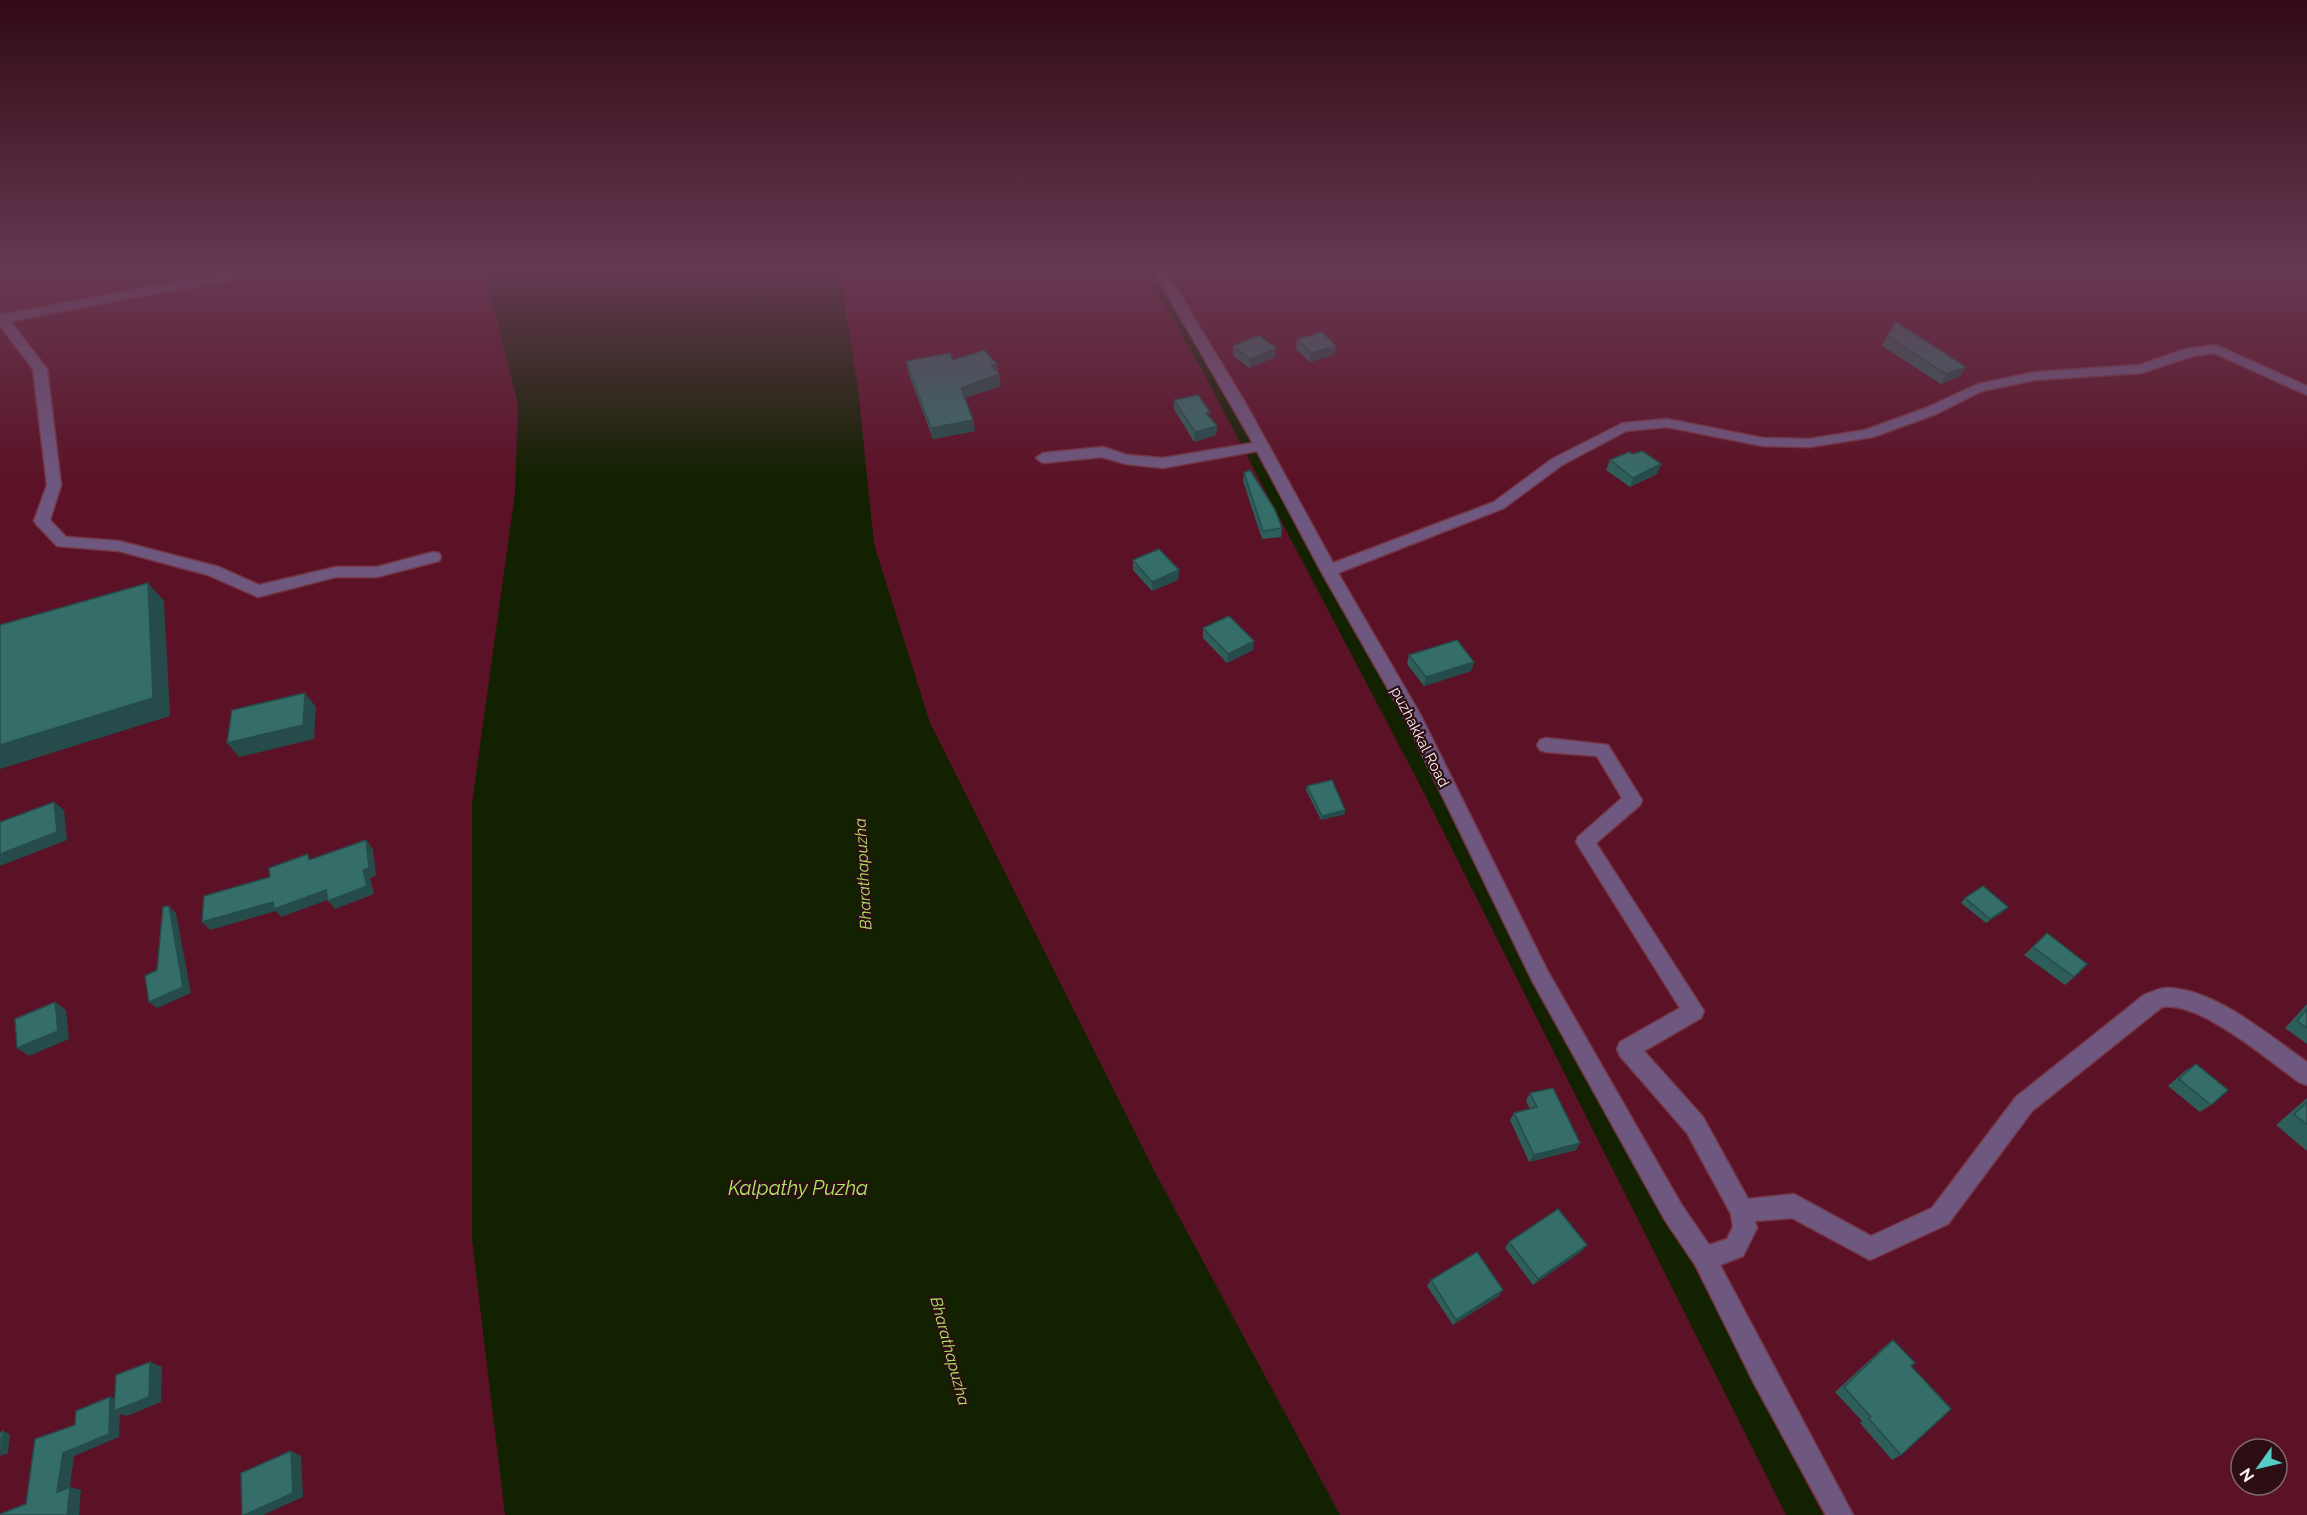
<svg xmlns="http://www.w3.org/2000/svg" width="2307" height="1515" viewBox="0 0 2307 1515" font-family="Raleway,sans-serif">
	<rect width="100%" height="100%" fill="#5b1226"/>
	<polygon fill="#122100" points="483,268 839,268 858,388 874,544 930,723 1157,1176 1340,1515 505,1515 472,1240 472,803 515,493 518,404"/>
	<g fill="none" stroke-linecap="round" stroke-linejoin="round">
		<polygon fill="#122100" fill-rule="evenodd" points="1143,268 1159,268 1220,370 1322,556 1445,787 1823,1515 1786,1515 1421,787 1202,370"/>
		<defs>
			<g id="minor">
				<path d="M1152 268H1164L1246 404 1333 563 1494 502 1552 459 1623 423 1667 419 1763 438 1809 439 1865 430 1926 408 1978 384 2035 372 2139 365 2186 349 2216 345 2307 386V395L2214 353 2193 356 2141 373 2035 380 1982 391 1936 414 1873 437 1809 447 1763 446 1667 427 1626 431 1562 465 1504 508 1338 573 1420 714 1547 970 1681 1204 1709 1245 1727 1239 1733 1227 1731 1214 1687 1133 1620 1056 1617 1049 1620 1042 1680 1008 1576 842 1578 837 1622 798 1597 756 1546 752 1540 750 1537 745 1540 740 1546 738 1608 745 1642 800 1640 805 1596 843 1704 1011 1701 1018 1644 1051 1703 1117 1748 1199 1794 1194 1871 1236 1932 1208 2016 1097 2144 995C2152 992 2161 987 2170 988 2218 991 2269 1036 2307 1062V1085L2299 1082C2269 1061 2199 1000 2162 1007L2032 1111 1948 1224 1870 1260 1792 1218 1755 1221 1757 1228 1743 1256 1720 1265 1853 1515H1826L1754 1383 1696 1266 1665 1220 1533 982 1403 715 1321 571 1257 451 1163 468 1126 464 1102 457 1043 463 1036 458 1043 453 1103 447 1127 455 1163 458 1253 443Z"/>
				<polygon points="240,270 244,271 246,274 244,277 10,321 47,369 61,485 50,520 66,537 119,541 219,567 259,585 336,567 377,567 433,552 439,553 441,557 439,561 377,577 336,577 258,597 208,575 119,551 57,546 37,525 34,521 47,485 33,369 0,325 0,312 5,314"/>
			</g>
		</defs>
		<use href="#minor" stroke="#753647" stroke-width="3"/>
		<use href="#minor" fill="#6e587f" fill-rule="evenodd"/>
	</g>
	<g fill="#2e5e5a">
		<polygon points="1887,336 1966,367 1960,376 1941,384 1882,346"/>
		<polygon points="1297,339 1336,346 1334,355 1310,362 1296,349"/>
		<polygon points="1233,346 1276,348 1275,357 1249,368 1233,355"/>
		<polygon points="953,360 997,364 1001,386 965,398 973,420 975,431 933,439 908,372 906,361"/>
		<polygon points="1174,400 1210,417 1217,426 1216,435 1194,442 1174,409"/>
		<polygon points="1610,460 1661,464 1657,474 1630,487 1606,470"/>
		<polygon points="1244,473 1282,528 1281,537 1262,539 1243,481"/>
		<polygon points="1133,560 1179,570 1178,580 1152,591 1133,570"/>
		<polygon points="1203,628 1253,650 1227,663 1203,638"/>
		<polygon points="1409,655 1474,662 1471,671 1424,686 1407,664"/>
		<polygon points="1307,786 1345,814 1321,820 1306,790"/>
		<polygon points="1965,898 2008,907 2004,911 1986,923 1961,903"/>
		<polygon points="2047,933 2074,977 2065,985 2024,955"/>
		<polygon points="2307,1004 2307,1044 2285,1028"/>
		<polygon points="2196,1064 2211,1105 2200,1112 2168,1086 2185,1071"/>
		<polygon points="1530,1093 1580,1143 1576,1150 1529,1162 1510,1120 1514,1113 1530,1109 1526,1101"/>
		<polygon points="2307,1098 2307,1151 2276,1125"/>
		<polygon points="1509,1242 1582,1251 1533,1285 1505,1248"/>
		<polygon points="1431,1280 1499,1296 1453,1325 1427,1286"/>
		<polygon points="1893,1340 1911,1366 1901,1455 1892,1460 1860,1423 1862,1421 1835,1392 1885,1346"/>
	</g>
	<g fill="#254c4a">
		<polygon points="362,268 365,268 363,277 342,279 340,275"/>
		<polygon points="1175,268 1200,268 1175,271"/>
		<polygon points="1336,346 1334,355 1310,362 1311,353"/>
		<polygon points="1276,348 1275,357 1249,368 1250,359"/>
		<polygon points="997,364 998,375 999,374 1001,386 962,399 961,388 991,365"/>
		<polygon points="1966,367 1960,376 1941,384 1946,374"/>
		<polygon points="973,420 975,431 933,439 931,428"/>
		<polygon points="1217,426 1216,435 1194,442 1195,432"/>
		<polygon points="1661,464 1657,474 1630,487 1633,478"/>
		<polygon points="1179,570 1178,580 1152,591 1152,582"/>
		<polygon points="148,583 164,601 170,716 0,769 0,745"/>
		<polygon points="1254,641 1253,650 1227,663 1228,654"/>
		<polygon points="1474,662 1471,671 1424,686 1426,677"/>
		<polygon points="305,693 316,707 314,739 239,757 227,743"/>
		<polygon points="54,802 64,810 67,840 0,866 0,854"/>
		<polygon points="1345,810 1345,814 1321,820 1322,816"/>
		<polygon points="366,840 373,849 376,876 370,878 374,894 335,909 328,901 363,870"/>
		<polygon points="326,890 333,898 281,917 276,911 210,930 202,922 273,902"/>
		<polygon points="169,906 176,913 191,993 157,1008 149,1002 183,987"/>
		<polygon points="2008,907 2004,911 1986,923 1990,919"/>
		<polygon points="55,1002 66,1010 69,1039 29,1056 17,1048"/>
		<polygon points="1580,1143 1576,1150 1529,1162 1534,1155"/>
		<polygon points="1587,1245 1582,1251 1533,1285 1538,1279"/>
		<polygon points="1503,1290 1499,1296 1453,1325 1456,1320"/>
		<polygon points="150,1362 162,1367 161,1402 127,1416 120,1414 119,1437 74,1456 70,1487 81,1490 79,1515 67,1515 57,1492 63,1453 110,1397 121,1401"/>
		<polygon points="3,1431 10,1434 8,1453 0,1456"/>
		<polygon points="291,1451 301,1456 303,1497 263,1515 244,1515"/>
	</g>
	<g fill="#356d69" stroke="#254c4a" stroke-width="1.5">
		<polygon points="342,268 362,268 361,272 340,275"/>
		<polygon points="1896,322 1966,367 1946,374 1887,336"/>
		<polygon points="1322,332 1336,346 1311,353 1297,339"/>
		<polygon points="1259,335 1276,348 1250,359 1233,346"/>
		<polygon points="984,350 997,364 991,365 999,374 961,388 973,420 931,428 906,361 950,353 953,360"/>
		<polygon points="1198,395 1210,412 1206,413 1217,426 1195,432 1174,400"/>
		<polygon points="1642,451 1661,464 1633,478 1610,460 1629,452 1633,454"/>
		<polygon points="1250,470 1275,510 1282,528 1263,531 1244,473"/>
		<polygon points="1159,549 1179,570 1152,582 1133,560"/>
		<polygon points="148,583 153,698 0,745 0,625"/>
		<polygon points="1229,616 1254,641 1228,654 1203,628"/>
		<polygon points="1457,640 1474,662 1426,677 1409,655"/>
		<polygon points="305,693 303,725 227,743 232,710"/>
		<polygon points="1332,780 1345,810 1322,816 1307,786"/>
		<polygon points="54,802 57,832 0,854 0,822"/>
		<polygon points="366,840 369,868 363,870 367,886 328,901 326,890 274,909 273,902 202,922 204,896 270,877 269,868 308,854 309,860"/>
		<polygon points="1983,886 2008,907 1990,919 1965,898"/>
		<polygon points="169,906 183,987 149,1002 145,976 157,970 163,907"/>
		<polygon points="2047,933 2087,964 2074,977 2033,947"/>
		<polygon points="55,1002 58,1031 17,1048 15,1019"/>
		<polygon points="2307,1009 2307,1028 2297,1021"/>
		<polygon points="2196,1064 2228,1090 2211,1105 2179,1079"/>
		<polygon points="1553,1088 1580,1143 1534,1155 1514,1113 1537,1107 1530,1093"/>
		<polygon points="2307,1102 2307,1125 2294,1114"/>
		<polygon points="1558,1209 1587,1245 1538,1279 1509,1242"/>
		<polygon points="1477,1252 1503,1290 1456,1320 1431,1280"/>
		<polygon points="1893,1340 1915,1363 1911,1366 1951,1409 1901,1455 1869,1419 1871,1417 1844,1387"/>
		<polygon points="150,1362 149,1397 114,1411 116,1375"/>
		<polygon points="110,1397 109,1434 63,1453 57,1492 70,1487 67,1515 0,1515 0,1514 26,1504 35,1439 75,1425 76,1411"/>
		<polygon points="3,1431 1,1451 0,1451 0,1433"/>
		<polygon points="291,1451 293,1493 244,1515 242,1515 241,1473"/>
	</g>
	<linearGradient id="sky" x2="0" y2="1"><stop stop-color="#320a15"/><stop offset="0.56" stop-color="#663952"/><stop offset="1" stop-color="#663952" stop-opacity="0"/></linearGradient>
	<rect width="2307" height="480" fill="url(#sky)"/>
	<g text-anchor="middle" dominant-baseline="central" stroke-width="4.5" stroke-linejoin="round" paint-order="stroke">
		<g font-size="15" fill="#fbf2f3" stroke="#2d0e14">
			<text transform="translate(1420 737) rotate(63)">puzhakkal Road</text>
		</g>
		<g font-size="16" font-style="italic" fill="#acea62" stroke="#2d0e14">
			<text transform="translate(863 874) rotate(-93)">Bharathapuzha</text>
			<text transform="translate(950 1351) rotate(75)">Bharathapuzha</text>
		</g>
		<g font-size="20" font-style="italic" fill="#acea62" stroke="#2d0e14">
			<text x="798" y="1188">Kalpathy Puzha</text>
		</g>
	</g>
	<g transform="translate(2259 1467) rotate(236)"><circle r="28" fill="#2d0e14" stroke="#7f696d" stroke-width="1.5"/>
	<path d="M0-4.5L10 22L0 15L-10 22Z" fill="#54cdc7"/>
	<text y="-9" font-size="16" font-weight="bold" text-anchor="middle" fill="#fbf2f3">N</text>
	</g>
</svg>
